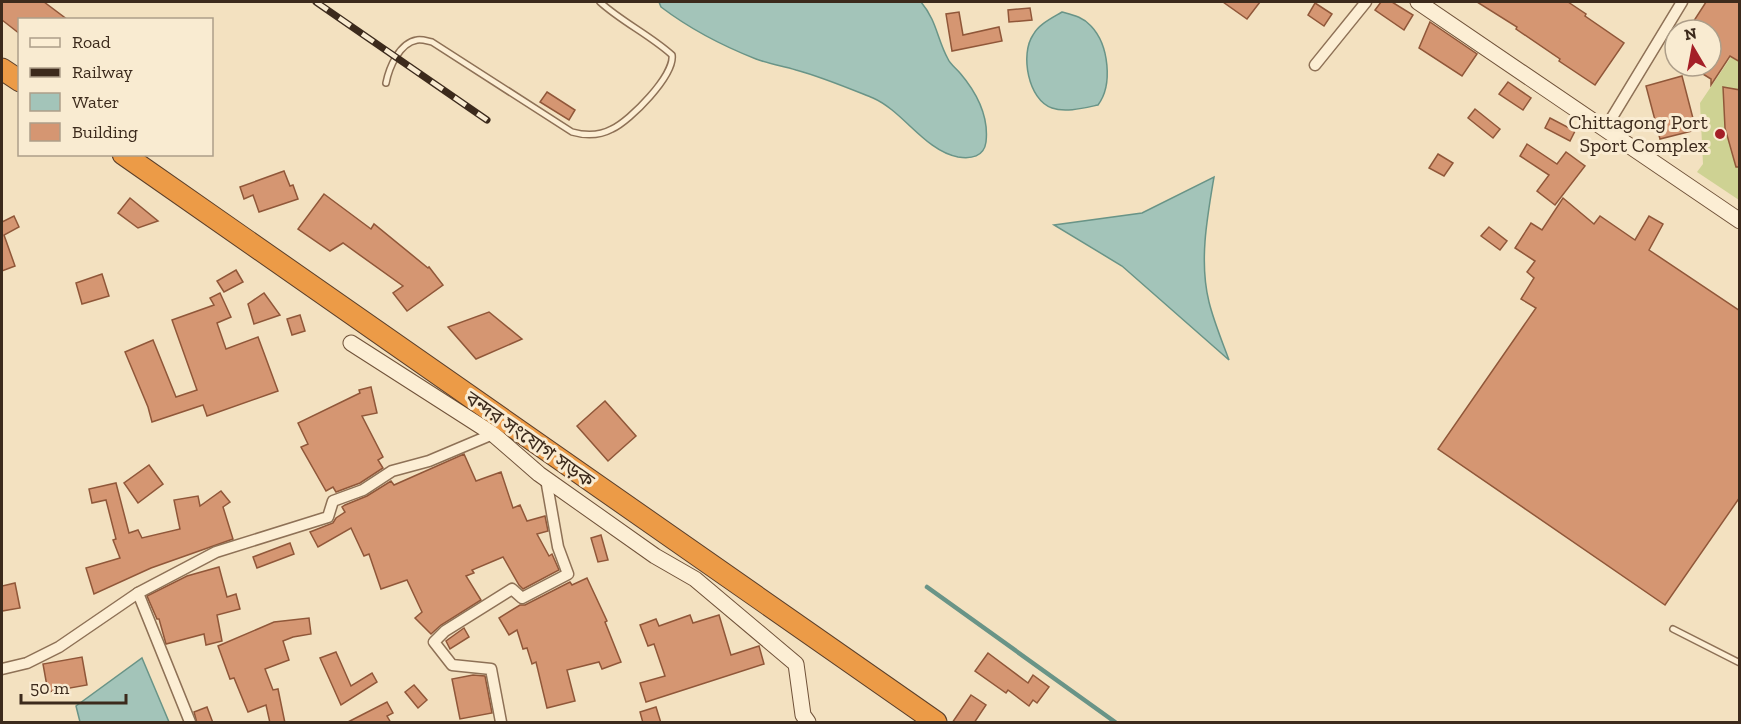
<svg xmlns="http://www.w3.org/2000/svg" width="1741" height="724" viewBox="0 0 1741 724" font-family="'Zilla Slab','Noto Sans Bengali',serif">
	<rect width="100%" height="100%" fill="#f3e1c0"/>
	<polygon fill="#ced293" points="1739,45 1739,200 1697,172 1703,164 1700,103"/>
	<g fill="#a3c4b9" stroke="#699487" stroke-width="1.5">
		<path d="M659 2H921C937 21 937 39 948 59 950 64 956 68 960 73 977 93 989 116 986 142 984 157 971 159 958 157 925 151 903 111 873 98 848 88 822 77 796 70 783 66 769 64 756 59 723 46 690 29 661 7Z"/>
		<path d="M1062 12C1073 15 1083 17 1091 26 1109 45 1113 85 1098 105 1084 108 1065 113 1052 108 1028 100 1020 54 1033 35 1039 24 1052 18 1062 12Z"/>
		<path d="M1214 177C1207 218 1199 262 1209 302 1214 322 1222 341 1229 360L1122 266 1054 225 1142 213Z"/>
		<polygon points="142,658 169,722 80,722 76,706"/>
	</g>
	<g fill="none" stroke-linecap="round" stroke-linejoin="round">
		<polyline stroke="#699487" stroke-width="4.5" points="927,587 1115,722"/>
	</g>
	<g fill="#d59672" stroke="#905739" stroke-width="1.5">
		<polygon points="2,2 44,2 68,20 20,20 20,34 2,20"/>
		<polygon points="1223,2 1260,2 1247,19"/>
		<polygon points="1381,2 1392,2 1413,15 1404,30 1375,10"/>
		<polygon points="1477,2 1568,2 1586,14 1585,16 1624,43 1595,85 1559,61 1560,59 1516,29 1517,27"/>
		<polygon points="1706,2 1740,2 1740,62 1730,56 1711,85 1711,79 1690,66 1711,66 1711,30 1688,30"/>
		<polygon points="1315,3 1332,14 1324,26 1308,15"/>
		<polygon points="1030,8 1032,20 1009,22 1008,10"/>
		<polygon points="959,12 963,35 999,27 1002,41 952,51 946,14"/>
		<polygon points="1430,22 1477,54 1462,76 1419,48"/>
		<polygon points="1682,76 1696,130 1660,139 1646,86"/>
		<polygon points="1508,82 1531,98 1523,110 1499,94"/>
		<polygon points="1723,87 1740,90 1740,167 1736,167 1725,128"/>
		<polygon points="547,92 575,110 569,120 540,102"/>
		<polygon points="1475,109 1500,129 1493,138 1468,118"/>
		<polygon points="1550,118 1575,131 1570,141 1545,128"/>
		<polygon points="1527,144 1557,164 1566,152 1585,166 1555,205 1537,191 1549,175 1520,156"/>
		<polygon points="1438,154 1453,163 1444,176 1429,168"/>
		<polygon points="284,171 290,186 293,185 298,199 259,212 253,195 244,199 240,187"/>
		<polygon points="324,194 371,229 374,224 428,268 429,267 443,285 407,311 393,293 403,286 343,243 330,251 298,229"/>
		<polygon points="130,198 158,221 138,228 118,213"/>
		<polygon points="1563,198 1594,224 1600,216 1635,240 1649,216 1663,224 1649,250 1740,311 1740,497 1665,605 1438,449 1536,308 1521,299 1534,278 1527,272 1535,261 1515,248 1531,223 1542,230"/>
		<polygon points="14,216 19,227 4,235 15,266 2,271 2,222"/>
		<polygon points="1489,227 1507,241 1500,250 1481,236"/>
		<polygon points="236,270 243,282 224,292 217,281"/>
		<polygon points="102,274 109,296 82,304 76,283"/>
		<polygon points="220,293 231,317 217,323 226,349 258,337 278,391 207,416 203,405 152,422 148,407 125,352 153,340 176,397 197,390 172,320 214,305 210,298"/>
		<polygon points="264,293 280,315 254,324 248,304"/>
		<polygon points="489,312 522,339 476,359 448,327"/>
		<polygon points="300,315 305,331 292,335 287,319"/>
		<polygon points="371,387 377,413 362,416 383,457 378,460 383,468 360,483 336,492 333,487 326,491 301,447 308,444 298,423 360,393 359,390"/>
		<polygon points="605,401 636,436 608,461 577,426"/>
		<polygon points="464,454 476,481 501,472 513,508 520,505 527,521 545,516 548,531 537,534 549,556 552,554 559,570 523,589 519,585 503,557 472,570 474,573 466,576 481,600 441,625 431,634 415,618 422,612 407,580 381,589 369,554 364,556 351,528 318,547 310,532 333,523 336,518 345,512 342,507 345,505 367,496 391,481 394,485"/>
		<polygon points="149,465 163,484 138,503 124,483"/>
		<polygon points="116,483 129,533 138,530 142,538 180,529 174,500 198,496 200,506 221,491 230,502 223,507 233,539 151,568 94,594 86,568 120,558 113,540 116,539 106,500 92,503 89,489"/>
		<polygon points="601,535 608,560 598,562 591,538"/>
		<polygon points="290,543 294,554 257,568 253,557"/>
		<polygon points="219,567 227,597 236,594 240,609 217,615 222,641 206,645 204,634 166,644 159,619 157,619 147,596 187,576"/>
		<polygon points="587,578 607,621 605,622 621,662 602,669 599,662 567,670 575,701 547,708 536,662 532,664 527,648 523,649 517,630 509,635 499,618 520,605 525,605 570,582 572,585"/>
		<polygon points="15,583 20,608 2,611 2,586"/>
		<polygon points="690,615 693,623 719,615 731,655 759,646 764,664 646,702 640,683 665,676 654,644 648,646 640,625 656,619 659,626"/>
		<polygon points="309,618 311,634 293,637 283,641 289,660 265,669 273,690 278,689 285,723 270,723 266,705 248,712 234,678 230,679 218,646 274,622"/>
		<polygon points="464,628 469,637 450,649 446,641"/>
		<polygon points="336,652 351,686 372,673 377,682 341,705 320,658"/>
		<polygon points="988,653 1028,683 1033,675 1049,687 1037,703 1033,700 1029,706 1008,690 1006,693 975,671"/>
		<polygon points="82,657 87,685 48,692 43,664"/>
		<polygon points="473,675 485,676 492,713 460,719 452,679"/>
		<polygon points="414,685 427,700 418,708 405,692"/>
		<polygon points="971,695 986,705 974,723 952,723"/>
		<polygon points="387,702 393,713 387,716 391,723 346,723"/>
		<polygon points="207,707 213,723 197,723 194,712"/>
		<polygon points="656,707 661,723 643,723 640,712"/>
	</g>
	<g fill="none" stroke-linecap="round" stroke-linejoin="round">
		<defs>
			<g id="lane">
				<path d="M386 83C389 68 399 43 417 40 422 39 427 41 432 42L572 132C586 136 599 136 612 129 630 121 675 75 672 55 650 35 622 22 600 2"/>
				<polyline points="1673,629 1740,663"/>
			</g>
			<g id="street">
				<polyline points="1315,65 1366,2"/>
				<polyline points="1605,129 1682,2"/>
				<polyline points="2,669 27,663 59,647 138,593"/>
				<polyline points="190,722 138,593 216,552 328,517 333,501 363,490 392,471 429,461 493,434"/>
				<polyline points="501,722 491,669 452,665 434,642 445,631 512,589 522,598 568,574 558,547 546,479"/>
			</g>
			<g id="secondary">
				<polyline points="1418,2 1740,221"/>
				<polyline points="351,343 493,434 539,474 655,556 695,579 796,664 803,715 808,722"/>
			</g>
			<g id="highway">
				<polyline points="2,69 20,81"/>
				<polyline points="123,154 936,722"/>
			</g>
		</defs>
		<use href="#lane" stroke="#8e7156" stroke-width="8"/>
		<use href="#street" stroke="#8e7156" stroke-width="13"/>
		<use href="#secondary" stroke="#705239" stroke-width="17"/>
		<use href="#highway" stroke="#5b3f2a" stroke-width="23"/>
		<use href="#lane" stroke="#fceed4" stroke-width="5"/>
		<use href="#street" stroke="#fceed4" stroke-width="10"/>
		<use href="#secondary" stroke="#fceed4" stroke-width="15"/>
		<use href="#highway" stroke="#ec9b47" stroke-width="21"/>
		<defs>
			<polyline id="rail" points="316,2 487,120"/>
		</defs>
		<use href="#rail" stroke="#3c2a1c" stroke-width="7"/>
		<use href="#rail" stroke="#f9ebd1" stroke-width="4.5" stroke-dasharray="14" stroke-linecap="butt"/>
	</g>
	<circle fill="#a41f27" stroke="#f9ebd1" stroke-width="2" cx="1720" cy="134" r="6"/>
	<g text-anchor="middle" dominant-baseline="central" stroke-width="6" stroke-linejoin="round" paint-order="stroke">
		<g font-size="20" fill="#3c2a1c" stroke="#f9ebd1" text-anchor="end">
			<text x="1708" y="122">Chittagong Port<tspan x="1708" dy="23">Sport Complex</tspan></text>
		</g>
		<g font-size="20" fill="#3c2a1c" stroke="#f9ebd1">
			<text transform="translate(530 439) rotate(35)">বন্দর সংযোগ সড়ক</text>
		</g>
	</g>
	<rect width="1741" height="724" fill="none" stroke="#3c2a1c" stroke-width="6"/>
	<rect x="18" y="18" width="195" height="138" fill="#f9ebd1" stroke="#ad9e89" stroke-width="1.5"/>
	<rect x="30" y="38" width="30" height="9" fill="#fceed4" stroke="#ad9e89" stroke-width="1.5"/>
	<text x="72" y="48" font-size="18" fill="#3c2a1c">Road</text>
	<rect x="30" y="68" width="30" height="9" fill="#3c2a1c" stroke="#ad9e89" stroke-width="1.5"/>
	<text x="72" y="78" font-size="18" fill="#3c2a1c">Railway</text>
	<rect x="30" y="93" width="30" height="18" fill="#a3c4b9" stroke="#ad9e89" stroke-width="1.5"/>
	<text x="72" y="108" font-size="18" fill="#3c2a1c">Water</text>
	<rect x="30" y="123" width="30" height="18" fill="#d59672" stroke="#ad9e89" stroke-width="1.5"/>
	<text x="72" y="138" font-size="18" fill="#3c2a1c">Building</text>
	<g transform="translate(1693 48) rotate(350)"><circle r="28" fill="#f9ebd1" stroke="#ad9e89" stroke-width="1.5"/>
	<path d="M0-4.5L10 22L0 15L-10 22Z" fill="#a41f27"/>
	<text y="-9" font-size="16" font-weight="bold" text-anchor="middle" fill="#3c2a1c">N</text>
	</g>
	<path d="M21 694v9h105v-9" fill="none" stroke="#3c2a1c" stroke-width="3"/>
	<text x="30" y="694" font-size="18" fill="#3c2a1c" stroke="#f9ebd1" stroke-width="4.5" paint-order="stroke">50 m</text>
</svg>
